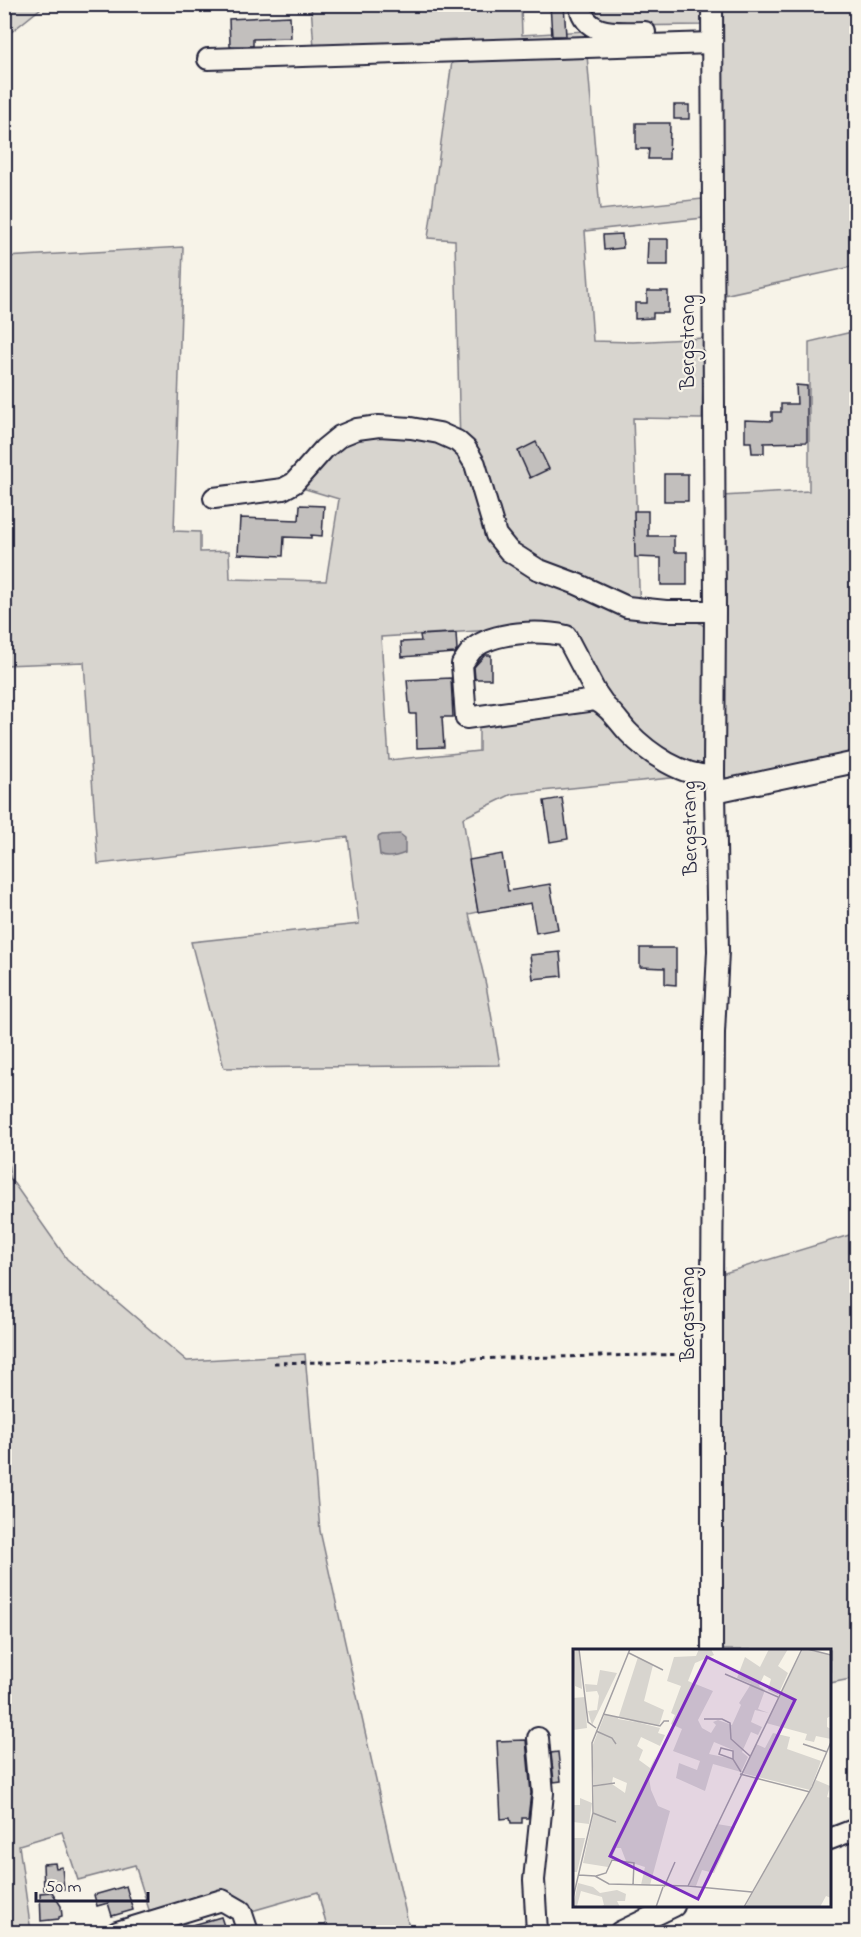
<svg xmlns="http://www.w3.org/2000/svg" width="861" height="1937" viewBox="0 0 861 1937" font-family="'Indie Flower',sans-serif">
	<rect width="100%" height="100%" fill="#f7f3e8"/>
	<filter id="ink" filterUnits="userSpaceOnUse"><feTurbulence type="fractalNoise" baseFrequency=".0167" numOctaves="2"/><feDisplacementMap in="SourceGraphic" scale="12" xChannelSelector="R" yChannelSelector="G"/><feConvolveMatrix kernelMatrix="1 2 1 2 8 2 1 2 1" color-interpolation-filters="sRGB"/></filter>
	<g filter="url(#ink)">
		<g fill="#d8d5cf" stroke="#7d7c85" stroke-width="1.5" fill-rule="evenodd">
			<polygon points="5,4 42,4 42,5 41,8 5,37"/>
			<path d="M311 5H521L522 35 585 31 600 210 702 199 703 218 585 231 593 341 633 342 704 338 702 419 633 418 640 615C663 616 690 611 707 629L710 774 512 794 463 818 478 912 469 914 486 985 500 1065 224 1068 191 942 359 924 348 837 98 864 84 662 5 665V257L183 247 174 531 200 532V552L229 551 230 579 326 581 339 499 299 487 332 450 358 436 380 431 460 446 455 240 428 238 455 39 314 48ZM541 627 567 631 603 699 479 724V751L389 760 381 637Z"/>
			<polygon points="586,5 706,5 706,25 609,26 598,21"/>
			<polygon points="717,5 856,5 856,266 719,296"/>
			<polygon points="856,331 856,753 723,782 722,496 809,491 809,342"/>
			<polygon points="4,1125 10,1178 67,1259 187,1361 305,1354 320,1531 410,1932 328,1932 318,1892 248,1912 244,1903 150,1913 135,1865 78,1880 62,1832 19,1845 31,1932 5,1932"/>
			<polygon points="856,1233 856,1678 830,1683 830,1650 720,1650 721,1274"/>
		</g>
		<path fill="#aeabad" stroke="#76747f" stroke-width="1.5" d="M400 834 405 838V853C398 856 387 859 380 855L378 837 382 835Z"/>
		<g fill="#c2bfbd" stroke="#22223b" stroke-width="1.5">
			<polygon points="550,4 564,4 566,36 552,36"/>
			<polygon points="290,16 291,38 253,39 253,46 230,46 229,19"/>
			<rect x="674" y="105" width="15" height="14"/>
			<polygon points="636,123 670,123 669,159 648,159 649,149 636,149"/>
			<polygon points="622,234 623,248 604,250 603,235"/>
			<polygon points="648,239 668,239 668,265 647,265"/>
			<polygon points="647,291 668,291 668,313 653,313 653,318 635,319 635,303 647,303"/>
			<polygon points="796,385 807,386 807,442 764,443 764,453 752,453 751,442 745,442 745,420 772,421 772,412 781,412 781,404 797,404"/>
			<polygon points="536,442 549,469 530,478 518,451"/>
			<rect x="664" y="474" width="24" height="27"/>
			<polygon points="300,505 324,506 322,536 311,535 311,538 284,537 283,556 238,554 240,518 299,520"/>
			<polygon points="634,511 648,511 648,536 674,536 674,552 687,552 687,585 661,585 661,558 635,557"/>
			<polygon points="456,633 457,650 455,653 402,657 401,642 421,641 420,635"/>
			<polygon points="485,655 491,655 491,679 475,679 474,667"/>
			<polygon points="451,678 453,717 442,717 444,747 417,748 416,714 410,714 407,680"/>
			<polygon points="562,798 568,839 550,842 544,801"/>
			<polygon points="502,854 508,891 550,884 558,929 536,933 531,903 478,912 469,860"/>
			<polygon points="640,948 676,948 676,985 665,984 665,968 640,967"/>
			<polygon points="560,952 562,976 533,979 530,955"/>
			<polygon points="526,1740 531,1793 528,1818 522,1818 522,1823 511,1823 510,1818 501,1819 497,1741"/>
			<polygon points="558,1752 561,1781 554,1782 551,1753"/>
			<polygon points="55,1863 56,1868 62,1867 64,1889 44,1890 43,1864"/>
			<polygon points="126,1886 133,1910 112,1916 108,1903 97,1906 94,1895"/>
			<polygon points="52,1892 61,1906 62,1916 59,1917 59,1919 41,1921 40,1893"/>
			<polygon points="221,1917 226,1932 180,1932 179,1929"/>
		</g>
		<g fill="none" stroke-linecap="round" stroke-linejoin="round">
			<defs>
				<g id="minor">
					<path d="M579 4C586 38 618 32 645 32"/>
					<polyline points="208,59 712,43"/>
					<polyline points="214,498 283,489 294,483 324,449 340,436 357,429 379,426 411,428 439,433 457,441 466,449 475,464 496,535 509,551 537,569 577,584 627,607 666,611 715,611"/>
					<path d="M604 704 595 691 566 636C541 630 494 631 473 649 469 653 465 660 462 664L466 718 595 700C609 706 618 721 628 732 649 754 683 777 714 776"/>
					<polyline points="715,792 856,762"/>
					<polyline points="712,1650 712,1282 714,1033 718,951 715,792 714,776 715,611 712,4"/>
					<polyline points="830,1839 856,1829"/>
					<polyline points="117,1932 222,1900 241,1911 248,1932"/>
					<polyline points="537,1932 534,1880 543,1793 538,1738"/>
					<polyline points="620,1932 674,1906"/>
				</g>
			</defs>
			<use href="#minor" stroke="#22223b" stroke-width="24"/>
			<polyline stroke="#22223b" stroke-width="3" stroke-dasharray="4.5 4.5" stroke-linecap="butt" points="274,1363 696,1354"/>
			<use href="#minor" stroke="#f7f3e8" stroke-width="20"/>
		</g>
	</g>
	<g text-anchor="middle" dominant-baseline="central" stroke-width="4.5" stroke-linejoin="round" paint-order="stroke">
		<g font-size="21" fill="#22223b" stroke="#f7f3e8">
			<text transform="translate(689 342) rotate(-90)">Bergstrang</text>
			<text transform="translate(691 828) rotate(-91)">Bergstrang</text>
			<text transform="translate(689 1314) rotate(-90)">Bergstrang</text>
		</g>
	</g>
	<g transform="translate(573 1649)">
		<rect width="258" height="258" fill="#f7f3e8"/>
		<path d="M0 0H6L9 40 2 37ZM126 0H138L141 6 122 14 115 32 140 42 125 71 129 79 138 84 143 76 140 73 145 71 159 76 168 56 166 54 178 35 164 29 172 8 187 18 196 0H215L205 17 215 24 205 46 195 41 198 30 191 26 186 37 192 41 185 60 196 64 182 61 178 73 189 78 185 86 178 83 169 103 175 108 168 123 140 115 132 142 103 129 106 114 124 121 127 112 100 102 109 80 98 75 102 66 98 64 108 37 94 32 101 8 123 7ZM141 93 160 101V110L136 105ZM230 0 258 6V67L254 69V78L258 80V90L243 87 241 93 232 91 234 85 193 74ZM65 8 80 16 71 52 91 61 86 77 45 70ZM27 21 44 24 19 76 15 62 24 61 26 47 24 42 13 43 12 35 24 36ZM12 48 14 79 0 81V49ZM32 65 87 79 85 84 92 86 87 97 68 88 64 97 70 101 66 111 77 119 83 107 76 129 78 141 85 157 97 162 77 236H68L72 218 53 212 48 199H43L35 218 10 214 21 163V137L39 135 52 144 54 134 40 128 39 134 21 136 19 98ZM200 84 217 88 214 100 248 112 237 141 169 124 183 95 192 99ZM243 131 257 137 254 148 258 149V249L253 247 247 258H172ZM7 149 19 154 16 175 0 173V156H7ZM144 175 162 178 141 224 129 221 123 237 116 236ZM0 189H12L4 223H0ZM5 234 20 238 27 244 44 241 53 245 52 252H44L47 258H27L31 256 29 248 8 242 4 257H0Z" fill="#d8d5cf" fill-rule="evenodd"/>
		<path fill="none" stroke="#a29fa3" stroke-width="1.5" d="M6 0 15 73 23 79M234 0 258 6M56 4 90 21M152 25 205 48M30 65 87 77 91 72H96M131 70H149L157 74 158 90 177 107M23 82 39 89 43 95M230 95 254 103M160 111V102L148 99 146 105 160 110 168 123M167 125 237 143M20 137 42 134M20 164 43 173M6 226 22 227 36 235 115 237 229 0M23 227 33 224 39 211 61 214 60 236M115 237 179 243M91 238 102 213M0 249 20 164 19 94 57 0M83 258 90 238M171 258 239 138 258 93"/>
		<path fill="#7b2cbf" fill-opacity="0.15" stroke="#7b2cbf" stroke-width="3" d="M134 8 222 51 125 250 37 207Z"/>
		<rect width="258" height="258" fill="none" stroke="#22223b" stroke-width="3"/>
	</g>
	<rect width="861" height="1937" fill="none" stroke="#f7f3e8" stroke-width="24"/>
	<rect x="12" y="12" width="837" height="1913" fill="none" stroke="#22223b" stroke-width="2" filter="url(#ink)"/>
	<path d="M36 1892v9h112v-9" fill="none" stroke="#22223b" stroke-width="3"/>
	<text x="45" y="1892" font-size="18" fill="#22223b" stroke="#f7f3e8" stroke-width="4.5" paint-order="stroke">50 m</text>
</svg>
